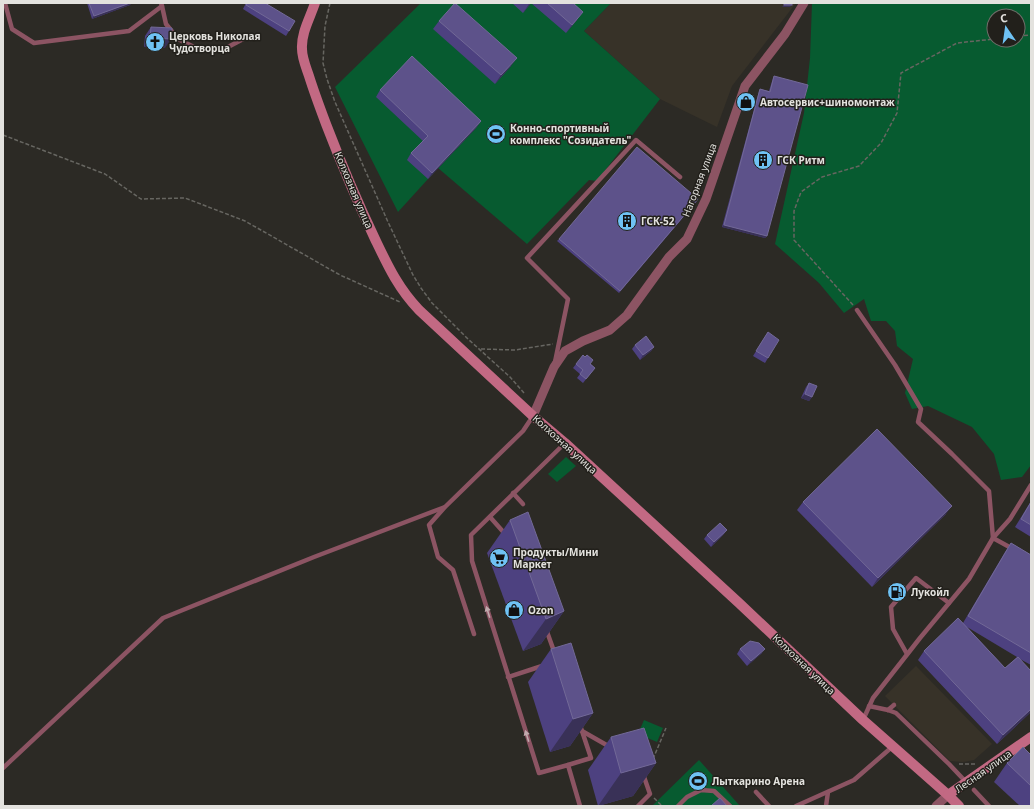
<svg xmlns="http://www.w3.org/2000/svg" width="1034" height="809" viewBox="0 0 1034 809" font-family="'Noto Sans',sans-serif">
	<rect width="100%" height="100%" fill="#2c2a25"/>
	<g fill="#373228">
		<polygon points="611,3 796,3 732,86 717,127 660,99 584,31"/>
		<polygon points="916,666 992,744 974,760 963,762 950,761 885,696"/>
	</g>
	<g fill="#075b30" fill-rule="evenodd">
		<polygon points="421,3 611,3 584,31 660,99 597,181 589,180 527,244 438,168 398,212 335,87"/>
		<path d="M812 3H1031V465L1022 477 1001 480 994 454 972 427 928 406 912 409 905 393 913 359 897 346 895 331 886 321H871L864 299 844 313 819 283 775 244 804 113 810 58ZM994 16H1018V40H994Z"/>
		<polygon points="566,457 576,466 557,482 548,474"/>
		<polygon points="644,720 663,728 657,742 638,734"/>
		<polygon points="699,760 740,806 652,806"/>
	</g>
	<g fill="none" stroke-linecap="round" stroke-linejoin="round">
		<g stroke="#676661" stroke-width="1.5" stroke-dasharray="4 2" stroke-linecap="butt">
			<polyline points="330,3 325,26 324,44 323,63 327,79 335,102 388,222 413,275 421,288 432,303 468,339 510,377 524,393"/>
			<polyline points="1018,36 1031,35"/>
			<polyline points="3,135 105,174 141,199 185,198 245,221 340,275 400,302"/>
			<polyline points="853,305 794,240 794,211 801,192 822,177 859,166 881,143 897,113 901,73 957,43 994,39"/>
			<polyline points="481,349 515,350 553,344"/>
			<polyline points="653,759 666,728"/>
			<polyline points="959,764 975,764"/>
			<polyline points="654,798 662,806"/>
		</g>
		<g stroke="#8c5463" stroke-width="4.5">
			<polyline points="5,3 12,29 34,43 129,31 162,6 161,3"/>
			<polyline points="162,6 166,24 178,39 200,50 228,47 247,37"/>
			<polyline points="857,310 895,365 921,409 918,422 952,454 989,491 993,538"/>
			<polyline points="555,362 568,299 527,258 636,140 680,177"/>
			<polyline points="565,443 471,535 472,561 539,773 568,765 580,806"/>
			<polyline points="513,493 523,504"/>
			<polyline points="444,508 429,525 438,557 453,570 474,634"/>
			<polyline points="490,517 506,535"/>
			<polyline points="993,538 1013,549"/>
			<polyline points="546,629 555,654"/>
			<polyline points="907,654 893,629 891,607 916,578 949,603"/>
			<polyline points="508,677 542,666"/>
			<polyline points="869,706 888,710 896,713 949,764 966,782"/>
			<polyline points="888,710 894,705"/>
			<polyline points="863,720 873,698 920,638 969,579 993,538 1010,519 1031,485"/>
			<polyline points="580,725 582,731 610,747"/>
			<polyline points="568,765 591,758 582,731"/>
			<polyline points="3,768 163,618 314,557 445,507 523,431 533,416"/>
			<polyline points="974,790 989,806"/>
			<polyline points="756,792 769,806"/>
			<polyline points="638,806 650,794 643,774"/>
			<polyline points="678,806 687,797 701,790 714,791 730,806"/>
			<polyline points="796,806 854,780 892,747"/>
			<polyline points="826,806 828,792"/>
		</g>
		<g stroke="#8c5463" stroke-width="9">
			<polyline points="533,416 554,367 565,351 583,341 610,330 627,315 669,257 687,239 706,199 745,86 785,34 804,3"/>
			<polyline points="936,806 948,795"/>
		</g>
		<g stroke="#c26983" stroke-width="10">
			<path d="M315 3C310 18 301 33 302 49 302 58 306 67 309 76 314 92 320 108 326 124 341 163 357 201 375 239 388 266 398 288 419 310L533 416 565 443 739 603 863 720 948 795 959 806"/>
			<polyline points="948,795 1031,737"/>
		</g>
	</g>
	<g fill="#4d4180" fill-rule="evenodd">
		<polygon points="87,3 131,3 130,5 92,19"/>
		<polygon points="246,3 265,3 289,31 286,36 243,9"/>
		<polygon points="512,3 573,3 577,20 566,33 531,3 523,13"/>
		<polygon points="439,21 511,66 495,84 433,29"/>
		<polygon points="151,27 165,48 144,47 145,36"/>
		<polygon points="774,76 767,236 765,238 722,227 759,91 760,89 769,91 773,78"/>
		<polygon points="380,90 481,121 476,128 428,179 407,160 411,153 423,141 376,97"/>
		<polygon points="697,201 619,293 557,241 559,239"/>
		<polygon points="768,332 768,358 765,363 753,356"/>
		<polygon points="635,345 654,347 651,351 640,360 632,349"/>
		<polygon points="576,364 591,364 595,368 583,383 577,378 580,374 573,368"/>
		<polygon points="809,383 812,397 809,401 801,398 806,387"/>
		<polygon points="1031,501 1031,537 1015,527"/>
		<polygon points="803,502 946,514 872,587 797,510"/>
		<polygon points="510,520 564,611 541,644 523,651 487,553"/>
		<polygon points="727,530 723,535 711,547 704,539 707,535"/>
		<path d="M1011 543 1031 555V665L1018 658 1031 712 997 744 918 660 924 651 963 623 1005 552ZM967 627 1017 657 1005 668Z"/>
		<polygon points="551,649 593,713 570,746 550,752 528,682"/>
		<polygon points="740,649 762,653 747,666 737,654"/>
		<polygon points="611,737 656,763 633,796 598,806 588,770"/>
		<polygon points="1031,755 1031,806 1020,806 994,782 1007,763"/>
	</g>
	<g fill="#393157">
		<polygon points="131,3 130,5 92,19 94,16"/>
		<polygon points="530,3 531,3 523,13 529,4"/>
		<polygon points="784,5 792,5 790,7 782,7"/>
		<polygon points="583,12 577,20 566,33 572,25"/>
		<polygon points="150,38 171,39 165,48 144,47"/>
		<polygon points="517,58 511,66 495,84 501,75"/>
		<polygon points="481,121 476,128 428,179 432,173"/>
		<polygon points="724,225 767,236 765,238 722,227"/>
		<polygon points="654,347 651,351 640,360 643,355"/>
		<polygon points="805,394 812,397 809,401 801,398"/>
		<polygon points="952,506 946,514 872,587 878,578"/>
		<polygon points="727,530 723,535 711,547 714,542"/>
		<polygon points="564,611 541,644 523,651 546,619"/>
		<polygon points="765,649 762,653 747,666 751,661"/>
		<polygon points="1031,709 1031,712 997,744 1003,735"/>
		<polygon points="593,713 570,746 550,752 573,719"/>
		<polygon points="656,763 633,796 598,806 621,773"/>
	</g>
	<g fill="#5d528a" stroke="#726997">
		<polygon points="89,3 130,3 94,16"/>
		<polygon points="247,3 265,3 295,21 289,31 246,5"/>
		<polygon points="455,3 517,58 501,75 439,21"/>
		<polygon points="547,3 573,3 583,12 572,25"/>
		<rect x="784" y="3" width="8" height="2"/>
		<polygon points="151,27 172,28 171,39 150,38"/>
		<polygon points="412,56 481,121 432,173 411,153 428,136 380,90"/>
		<polygon points="774,76 808,85 767,236 724,225 760,89 770,92"/>
		<polygon points="637,147 698,199 620,291 559,239"/>
		<polygon points="768,332 779,340 768,358 756,351"/>
		<polygon points="646,336 654,347 643,355 635,345"/>
		<polygon points="583,355 585,357 587,355 593,360 590,364 595,368 586,379 580,374 583,370 576,364"/>
		<polygon points="809,383 817,386 812,397 805,394"/>
		<polygon points="877,429 952,506 878,578 803,502"/>
		<polygon points="1031,502 1031,525 1021,519"/>
		<polygon points="528,512 564,611 546,619 510,520"/>
		<polygon points="720,523 727,530 714,542 707,535"/>
		<polygon points="1011,543 1031,555 1031,653 968,616"/>
		<polygon points="958,618 1005,668 1018,657 1031,671 1031,709 1003,735 924,651"/>
		<polygon points="750,641 759,643 765,649 751,661 740,649"/>
		<polygon points="571,643 593,713 573,719 551,649"/>
		<polygon points="644,728 656,763 621,773 611,737"/>
		<polygon points="1023,747 1031,755 1031,786 1007,763"/>
		<polygon points="720,798 727,806 711,806"/>
	</g>
	<defs><path id="oneway-solid" d="M-6-.8H1V-3.2L6.5 0L1 3.2V.8H-6Z"/></defs>
	<g fill="#c0a9ad">
		<use href="#oneway-solid" transform="translate(488 612) rotate(-107)"/>
		<use href="#oneway-solid" transform="translate(527 736) rotate(-107)"/>
	</g>
	<defs>
		<symbol id="church-disc" viewBox="-11 -11 22 22"><circle r="9.5" fill="#6fc2f4" stroke="#22201b"/><path d="M-1.2-6h2.4v3.5h3.3v2.4h-3.3V6h-2.4V-.1h-3.3v-2.4h3.3Z" fill="#111"/></symbol>
		<symbol id="shop-disc" viewBox="-11 -11 22 22"><circle r="9.5" fill="#6fc2f4" stroke="#22201b"/><path d="M-5-2.5h2.3a2.7 3.5 0 0 1 5.4 0H5L5.5 6h-11ZM-1.5-2.5h3a1.5 2.3 0 0 0-3 0Z" fill="#111"/></symbol>
		<symbol id="stadium-disc" viewBox="-11 -11 22 22"><circle r="9.5" fill="#6fc2f4" stroke="#22201b"/><path d="M0-5a6.5 5 0 1 0 0 10a6.5 5 0 1 0 0-10ZM-3.5-1.8h7v3.6h-7Z" fill="#111"/></symbol>
		<symbol id="building-disc" viewBox="-11 -11 22 22"><circle r="9.5" fill="#6fc2f4" stroke="#22201b"/><path d="M-4-6H4V6H1V3H-1V6H-4ZM-2.5-4.3h1.7v1.8h-1.7ZM.8-4.3h1.7v1.8H.8ZM-2.5-1h1.7V.8h-1.7ZM.8-1h1.7V.8H.8Z" fill="#111"/></symbol>
		<symbol id="supermarket-disc" viewBox="-11 -11 22 22"><circle r="9.5" fill="#6fc2f4" stroke="#22201b"/><path d="M-6-5.5h2.5l.6 2H6L4.5 2H-2.5L-4.4-4H-6ZM-1.5 3.2a1.3 1.3 0 1 0 .1 0ZM3 3.2a1.3 1.3 0 1 0 .1 0Z" fill="#111"/></symbol>
		<symbol id="fuel-disc" viewBox="-11 -11 22 22"><circle r="9.5" fill="#6fc2f4" stroke="#22201b"/><path d="M-5.5-6h7V0h2V4h1.3V-2.5L3-4.5l.8-.8L6-3V5H2.5V1h-1V6h-7ZM-4.2-4.7v3.2H.2V-4.7Z" fill="#111"/></symbol>
	</defs>
	<g fill-rule="evenodd">
		<use href="#church-disc" x="144" y="31" width="22" height="22"/>
		<use href="#shop-disc" x="735" y="91" width="22" height="22"/>
		<use href="#stadium-disc" x="485" y="123" width="22" height="22"/>
		<use href="#building-disc" x="752" y="149" width="22" height="22"/>
		<use href="#building-disc" x="616" y="210" width="22" height="22"/>
		<use href="#supermarket-disc" x="488" y="547" width="22" height="22"/>
		<use href="#fuel-disc" x="886" y="581" width="22" height="22"/>
		<use href="#shop-disc" x="503" y="599" width="22" height="22"/>
		<use href="#stadium-disc" x="687" y="770" width="22" height="22"/>
	</g>
	<g text-anchor="middle" dominant-baseline="central" stroke-width="3" stroke-linejoin="round" paint-order="stroke">
		<g font-size="10" font-weight="bold" fill="#e3e2de" stroke="#22201b" text-anchor="start">
			<text x="169" y="36">Церковь Николая<tspan x="169" dy="12">Чудотворца</tspan></text>
			<text x="760" y="102">Автосервис+шиномонтаж</text>
			<text x="510" y="128">Конно-спортивный<tspan x="510" dy="12">комплекс "Созидатель"</tspan></text>
			<text x="777" y="160">ГСК Ритм</text>
			<text x="641" y="221">ГСК-52</text>
			<text x="513" y="552">Продукты/Мини<tspan x="513" dy="12">Маркет</tspan></text>
			<text x="911" y="592">Лукойл</text>
			<text x="528" y="610">Ozon</text>
			<text x="712" y="781">Лыткарино Арена</text>
		</g>
		<g font-size="10" fill="#e3e2de" stroke="#22201b">
			<text transform="translate(699 180) rotate(-69)">Нагорная улица</text>
			<text transform="translate(354 190) rotate(67)">Колхозная улица</text>
			<text transform="translate(565 444) rotate(42)">Колхозная улица</text>
			<text transform="translate(804 664) rotate(44)">Колхозная улица</text>
			<text transform="translate(983 771) rotate(-35)">Лесная улица</text>
		</g>
	</g>
	<rect width="1034" height="809" fill="none" stroke="#e3e2de" stroke-width="8"/>
	<g transform="translate(1006 28) rotate(347)"><circle r="19" fill="#22201b" stroke="#6f6e69"/>
	<path d="M0-3L7 15L0 10L-7 15Z" fill="#6fc2f4"/>
	<text y="-6" font-size="11" font-weight="bold" text-anchor="middle" fill="#e3e2de">С</text>
	</g>
</svg>
